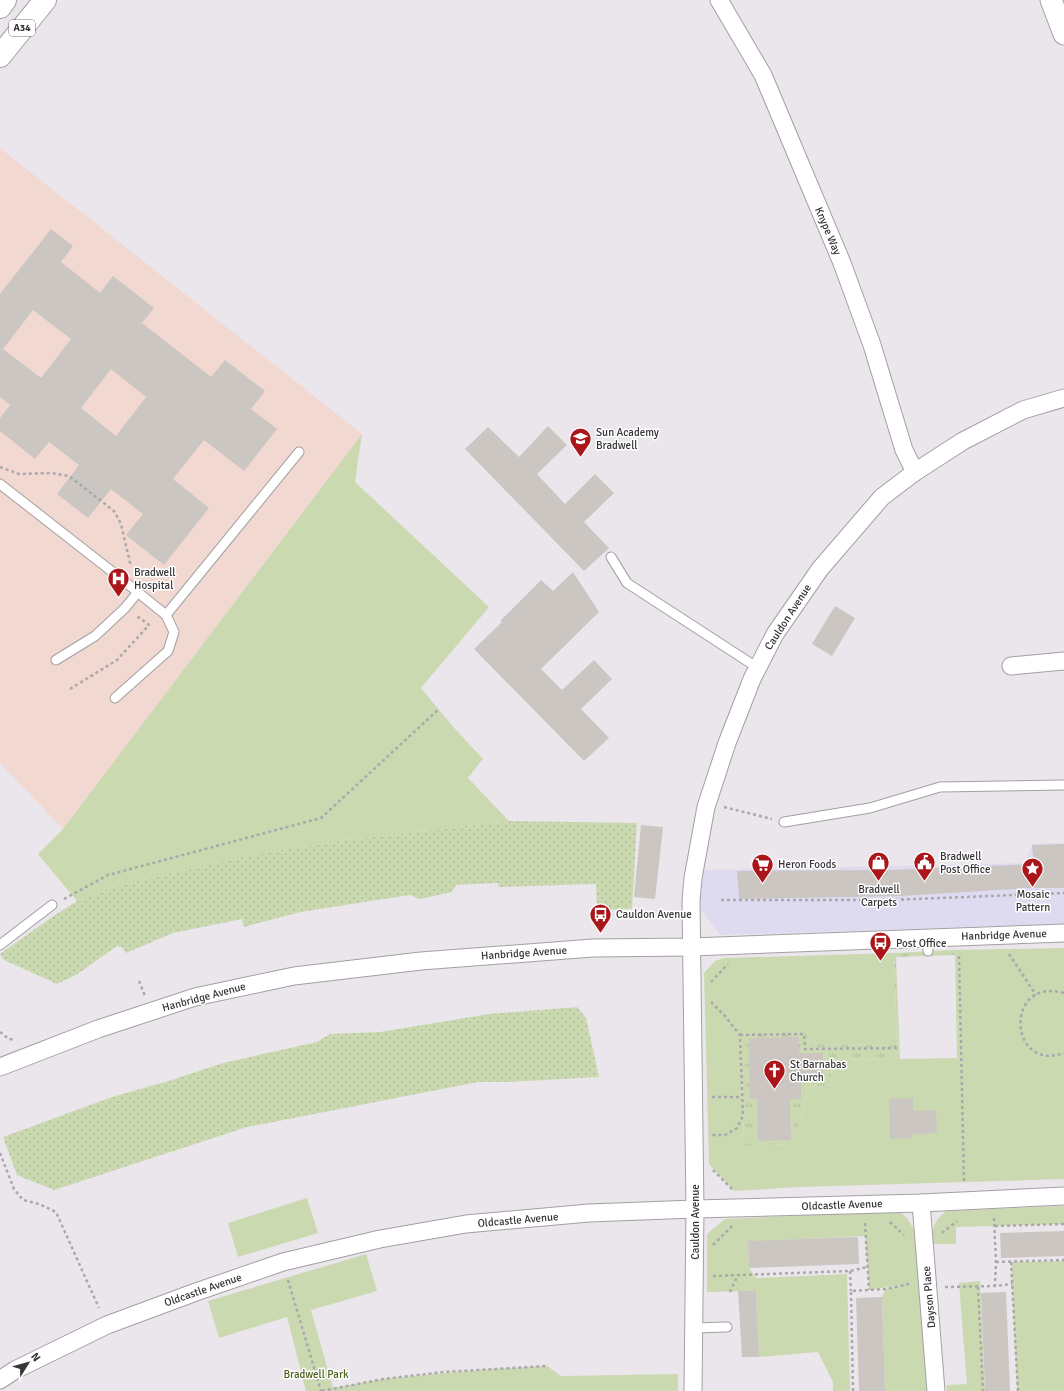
<svg xmlns="http://www.w3.org/2000/svg" width="1064" height="1391" viewBox="0 0 1064 1391" font-family="Signika,sans-serif">
	<defs>
		<pattern id="grass-tufts" width="24" height="20" patternUnits="userSpaceOnUse"><rect width="24" height="20" fill="#cbd9b1"/><path d="M3 7l-1-3M5 7V3M7 7l1-3M15 17l-1-3M17 17v-4M19 17l1-3" fill="none" stroke="#afbb99"/></pattern>
		<pattern id="garden-dots" width="8" height="8" patternUnits="userSpaceOnUse"><rect width="8" height="8" fill="#cbd9b1"/><path d="M2 2h.1M6 6h.1" fill="none" stroke="#afbb99" stroke-width="1.8" stroke-linecap="round"/></pattern>
	</defs>
	<rect width="100%" height="100%" fill="#ebe6ec"/>
	<polygon fill="#dedbf1" points="1064,843 1064,924 720,935 701,910 699,904 701,870 1025,863 1032,844"/>
	<polygon fill="#f1d8d0" points="0,148 362,434 63,829 0,763"/>
	<polygon fill="url(#grass-tufts)" points="955,950 956,955 896,957 900,1059 831,1060 832,1085 807,1088 797,1135 793,1135 793,1144 744,1146 741,1033 807,1031 809,1044 897,1045 894,953"/>
	<g fill="#cbd9b1">
		<polygon points="362,434 355,482 489,607 421,688 456,730 483,759 468,778 509,821 345,840 251,855 121,885 77,901 38,854 63,829"/>
		<polygon points="1064,948 1064,1179 799,1187 734,1191 709,1164 704,973 715,961 724,958 894,953 897,1045 809,1044 807,1031 741,1034 744,1146 793,1144 793,1135 797,1135 807,1088 832,1085 831,1060 957,1058 955,950"/>
		<polygon points="307,1198 318,1233 238,1257 228,1223"/>
		<path d="M1064 1206V1224L956 1227V1244H933C932 1228 933 1222 946 1211Z"/>
		<polygon points="898,1211 907,1218 915,1231 927,1391 885,1391 882,1297 886,1289 902,1285 869,1290 865,1236 748,1242 749,1268 756,1278 847,1274 850,1391 833,1391 833,1382 818,1352 759,1357 756,1291 707,1292 707,1234 725,1219"/>
		<polygon points="366,1254 377,1291 311,1310 333,1388 383,1379 490,1369 547,1366 561,1376 678,1374 678,1391 306,1391 287,1317 219,1338 208,1301"/>
		<polygon points="1064,1261 1064,1391 1017,1391 1011,1262"/>
		<polygon points="980,1281 985,1391 947,1391 946,1385 967,1384 959,1283"/>
	</g>
	<g fill="url(#garden-dots)">
		<polygon points="509,821 637,823 632,909 597,910 596,884 498,887 499,883 456,885 452,892 420,899 410,895 300,912 244,927 242,919 173,933 126,953 122,947 117,946 76,975 57,984 4,960 0,954 52,917 77,901 121,885 251,855 345,840"/>
		<polygon points="577,1007 586,1018 599,1077 507,1082 478,1082 247,1127 54,1190 17,1175 3,1137 112,1097 165,1082 223,1063 317,1042 330,1034 380,1032 489,1014"/>
	</g>
	<g fill="#cbc6c1" fill-rule="evenodd">
		<path d="M51 229 73 246 61 262 100 293 113 276 154 308 142 323 211 377 225 360 265 391 251 409 277 429 244 471 204 440 173 479 209 508 164 565 126 535 143 514 111 489 88 518 57 494 79 465 49 442 35 459 0 431V418L10 405 0 397V294ZM33 310 71 339 41 378 3 349ZM111 369 146 397 116 436 81 408Z"/>
		<polygon points="548,426 567,445 537,474 565,504 595,474 614,493 584,522 609,548 584,571 465,449 488,427 519,457"/>
		<polygon points="573,572 599,612 541,669 562,690 594,660 612,679 581,709 609,738 584,761 474,649 502,622 500,621 541,580 553,591"/>
		<polygon points="835,606 855,618 832,656 812,644"/>
		<polygon points="641,825 663,827 655,899 634,897"/>
		<polygon points="1064,844 1064,888 1028,888 901,896 739,899 737,871 890,870 1034,864 1032,845"/>
		<polygon points="799,1037 799,1053 823,1053 823,1081 801,1081 801,1099 790,1099 791,1140 758,1141 757,1099 750,1099 749,1038"/>
		<polygon points="913,1098 913,1111 936,1110 937,1133 913,1134 913,1138 890,1139 889,1099"/>
		<polygon points="1064,1231 1064,1256 1001,1258 1000,1233"/>
		<polygon points="858,1237 859,1264 749,1268 748,1241"/>
		<polygon points="738,1291 756,1291 759,1357 742,1357"/>
		<polygon points="1006,1292 1010,1391 985,1391 981,1293"/>
		<polygon points="882,1297 885,1391 859,1391 856,1298"/>
	</g>
	<g fill="none" stroke-linecap="round" stroke-linejoin="round">
		<defs>
			<g id="service">
				<polyline points="0,484 119,577 166,615 174,632 168,651 115,698"/>
				<polyline points="611,557 627,583 758,668"/>
				<polyline points="166,615 299,452"/>
				<polyline points="56,660 95,636 125,608 138,592"/>
				<polyline points="784,822 870,808 940,787 1064,785"/>
				<polyline points="927,938 928,951"/>
				<polyline points="0,945 52,905"/>
				<polyline points="694,1328 727,1327"/>
			</g>
			<g id="minor">
				<polyline points="719,0 763,75 842,263 872,345 904,450 915,472"/>
				<polyline points="1011,666 1064,661"/>
				<polyline points="0,1067 98,1029 195,997 294,976 421,961 593,948 691,947 1064,933"/>
				<polyline points="921,1203 936,1391"/>
				<polyline points="0,1380 15,1370 107,1325 196,1292 283,1262 380,1239 466,1224 589,1213 695,1209 921,1203 1064,1196"/>
				<polyline points="693,1391 695,1209 691,901 693,878 706,807 727,743 752,679 775,634 820,569 882,497 915,472 963,441 1023,410 1064,398"/>
			</g>
			<polyline id="tertiary" points="1051,0 1064,34"/>
			<g id="trunk">
				<polyline points="0,7 5,0"/>
				<polyline points="0,56 45,0"/>
			</g>
		</defs>
		<use href="#service" stroke="#a39fa4" stroke-width="11"/>
		<use href="#minor" stroke="#a39fa4" stroke-width="19"/>
		<use href="#tertiary" stroke="#a39fa4" stroke-width="23"/>
		<use href="#trunk" stroke="#a39fa4" stroke-width="24"/>
		<g stroke="#aba8ac" stroke-width="2.5" stroke-dasharray="3 3" stroke-linecap="butt">
			<polyline points="0,467 19,474 52,473 69,476 114,511 121,524 130,563 128,566"/>
			<polyline points="70,689 117,660 149,625 137,616"/>
			<polyline points="724,807 772,819"/>
			<polyline points="64,899 108,875 321,818 439,709"/>
			<polyline points="721,900 890,900 1064,893"/>
			<polyline points="1009,954 1036,995"/>
			<polyline points="959,956 964,1182"/>
			<polyline points="139,981 145,996"/>
			<polyline points="711,982 728,964"/>
			<path d="M1064 993C1004 976 1008 1073 1064 1053"/>
			<polyline points="711,1002 724,1015 740,1035 743,1116 737,1128 725,1135 712,1135"/>
			<polyline points="0,1032 9,1039 15,1040"/>
			<polyline points="740,1035 804,1034 805,1049 900,1048"/>
			<polyline points="712,1097 742,1097"/>
			<polyline points="0,1153 14,1189 23,1200 39,1204 56,1212 99,1308"/>
			<polyline points="713,1170 732,1189"/>
			<polyline points="994,1218 996,1262 995,1286"/>
			<polyline points="890,1222 904,1235"/>
			<polyline points="865,1223 869,1290"/>
			<polyline points="995,1226 1064,1224"/>
			<polyline points="942,1233 957,1221"/>
			<polyline points="713,1245 732,1226"/>
			<polyline points="996,1262 1064,1260"/>
			<polyline points="1011,1262 1018,1391"/>
			<polyline points="850,1271 851,1291"/>
			<polyline points="713,1276 850,1271 867,1267"/>
			<polyline points="288,1280 321,1391"/>
			<polyline points="945,1287 995,1286 1012,1284"/>
			<polyline points="978,1287 983,1391"/>
			<polyline points="730,1292 738,1275"/>
			<polyline points="322,1391 383,1379 444,1372 547,1366"/>
			<polyline points="853,1391 851,1291 886,1289 909,1284"/>
		</g>
		<use href="#service" stroke="#fff" stroke-width="9"/>
		<use href="#minor" stroke="#fff" stroke-width="17"/>
		<use href="#tertiary" stroke="#fff" stroke-width="21"/>
		<use href="#trunk" stroke="#fff" stroke-width="22"/>
	</g>
	<defs>
		<symbol id="school-pin" viewBox="-11 -11 22 30"><path d="M0 17L-7.5 6A9.5 9.5 0 1 1 7.5 6Z" fill="#aa161a" stroke="#fff"/><path d="M0-5L7-2L0 1L-7-2ZM-4 1L0 2.5L4 1V4Q0 6-4 4Z" fill="#fff"/></symbol>
		<symbol id="hospital-pin" viewBox="-11 -11 22 30"><path d="M0 17L-7.5 6A9.5 9.5 0 1 1 7.5 6Z" fill="#aa161a" stroke="#fff"/><path d="M-5-5h3v3.5h4V-5h3V5h-3V1.5h-4V5h-3Z" fill="#fff"/></symbol>
		<symbol id="civic-pin" viewBox="-11 -11 22 30"><path d="M0 17L-7.5 6A9.5 9.5 0 1 1 7.5 6Z" fill="#aa161a" stroke="#fff"/><path d="M-.6-6.5H3V-4.5H.6V-3L4-1V1h2V6H-6V1h2V-1L-.6-3ZM-1.2 2.5V6h2.4V2.5Z" fill="#fff"/></symbol>
		<symbol id="shop-pin" viewBox="-11 -11 22 30"><path d="M0 17L-7.5 6A9.5 9.5 0 1 1 7.5 6Z" fill="#aa161a" stroke="#fff"/><path d="M-5-2.5h2.3a2.7 3.5 0 0 1 5.4 0H5L5.5 6h-11ZM-1.5-2.5h3a1.5 2.3 0 0 0-3 0Z" fill="#fff"/></symbol>
		<symbol id="supermarket-pin" viewBox="-11 -11 22 30"><path d="M0 17L-7.5 6A9.5 9.5 0 1 1 7.5 6Z" fill="#aa161a" stroke="#fff"/><path d="M-6-5.5h2.5l.6 2H6L4.5 2H-2.5L-4.4-4H-6ZM-1.5 3.2a1.3 1.3 0 1 0 .1 0ZM3 3.2a1.3 1.3 0 1 0 .1 0Z" fill="#fff"/></symbol>
		<symbol id="sight-pin" viewBox="-11 -11 22 30"><path d="M0 17L-7.5 6A9.5 9.5 0 1 1 7.5 6Z" fill="#aa161a" stroke="#fff"/><path d="M0-6L1.8-2.2L6-1.7L2.9 1.2L3.7 5.4L0 3.3L-3.7 5.4L-2.9 1.2L-6-1.7L-1.8-2.2Z" fill="#fff"/></symbol>
		<symbol id="bus-pin" viewBox="-11 -11 22 30"><path d="M0 17L-7.5 6A9.5 9.5 0 1 1 7.5 6Z" fill="#aa161a" stroke="#fff"/><path d="M-5-6H5V4H4V6H2V4H-2V6H-4V4H-5ZM-3.5-4V0h7V-4ZM-3.5 1.2v1.5H-2V1.2ZM2 1.2v1.5H3.5V1.2Z" fill="#fff"/></symbol>
		<symbol id="church-pin" viewBox="-11 -11 22 30"><path d="M0 17L-7.5 6A9.5 9.5 0 1 1 7.5 6Z" fill="#aa161a" stroke="#fff"/><path d="M-1.2-6h2.4v3.5h3.3v2.4h-3.3V6h-2.4V-.1h-3.3v-2.4h3.3Z" fill="#fff"/></symbol>
	</defs>
	<g fill-rule="evenodd">
		<use href="#school-pin" x="568" y="426" width="25" height="34"/>
		<use href="#hospital-pin" x="106" y="566" width="25" height="34"/>
		<use href="#civic-pin" x="912" y="850" width="25" height="34"/>
		<use href="#shop-pin" x="866" y="850" width="25" height="34"/>
		<use href="#supermarket-pin" x="750" y="852" width="25" height="34"/>
		<use href="#sight-pin" x="1020" y="856" width="25" height="34"/>
		<use href="#bus-pin" x="588" y="902" width="25" height="34"/>
		<use href="#bus-pin" x="868" y="930" width="25" height="34"/>
		<use href="#church-pin" x="762" y="1058" width="25" height="34"/>
	</g>
	<g text-anchor="middle" dominant-baseline="central" stroke-width="3" stroke-linejoin="round" paint-order="stroke">
		<rect fill="#fff" stroke="#727273" stroke-width="1" x="9" y="20" width="26" height="16" rx="3"/>
		<g font-size="10" font-weight="bold" fill="#363537">
			<text x="22" y="28">A34</text>
		</g>
		<g font-size="11" fill="#363537" stroke="#fff">
			<text transform="translate(828 231) rotate(67)">Knype Way</text>
			<text transform="translate(788 617) rotate(-57)">Cauldon Avenue</text>
			<text transform="translate(1004 935) rotate(-2)">Hanbridge Avenue</text>
			<text transform="translate(524 953) rotate(-4)">Hanbridge Avenue</text>
			<text transform="translate(204 997) rotate(-15)">Hanbridge Avenue</text>
			<text transform="translate(842 1205) rotate(-2)">Oldcastle Avenue</text>
			<text transform="translate(518 1220) rotate(-5)">Oldcastle Avenue</text>
			<text transform="translate(695 1222) rotate(-90)">Cauldon Avenue</text>
			<text transform="translate(203 1290) rotate(-19)">Oldcastle Avenue</text>
			<text transform="translate(929 1297) rotate(-95)">Dayson Place</text>
		</g>
		<g font-size="11" fill="#363537" stroke="#fff" text-anchor="start">
			<text x="596" y="432">Sun Academy<tspan x="596" dy="13">Bradwell</tspan></text>
			<text x="134" y="572">Bradwell<tspan x="134" dy="13">Hospital</tspan></text>
			<text x="940" y="856">Bradwell<tspan x="940" dy="13">Post Office</tspan></text>
			<text x="778" y="864">Heron Foods</text>
			<text x="879" y="889" text-anchor="middle">Bradwell<tspan x="879" dy="13">Carpets</tspan></text>
			<text x="1033" y="894" text-anchor="middle">Mosaic<tspan x="1033" dy="13">Pattern</tspan></text>
			<text x="616" y="914">Cauldon Avenue</text>
			<text x="896" y="943">Post Office</text>
			<text x="790" y="1064">St Barnabas<tspan x="790" dy="13">Church</tspan></text>
		</g>
		<g font-size="11" fill="#4d5f1c" stroke="#fff">
			<text x="316" y="1374">Bradwell Park</text>
		</g>
	</g>
	<g transform="translate(28 1363) rotate(53)" stroke="#ffffff" stroke-width="3" paint-order="stroke">
	<path d="M0-3L7 15L0 10L-7 15Z" fill="#363537"/>
	<text y="-6" font-size="11" font-weight="bold" text-anchor="middle" fill="#363537">N</text>
	</g>
</svg>
